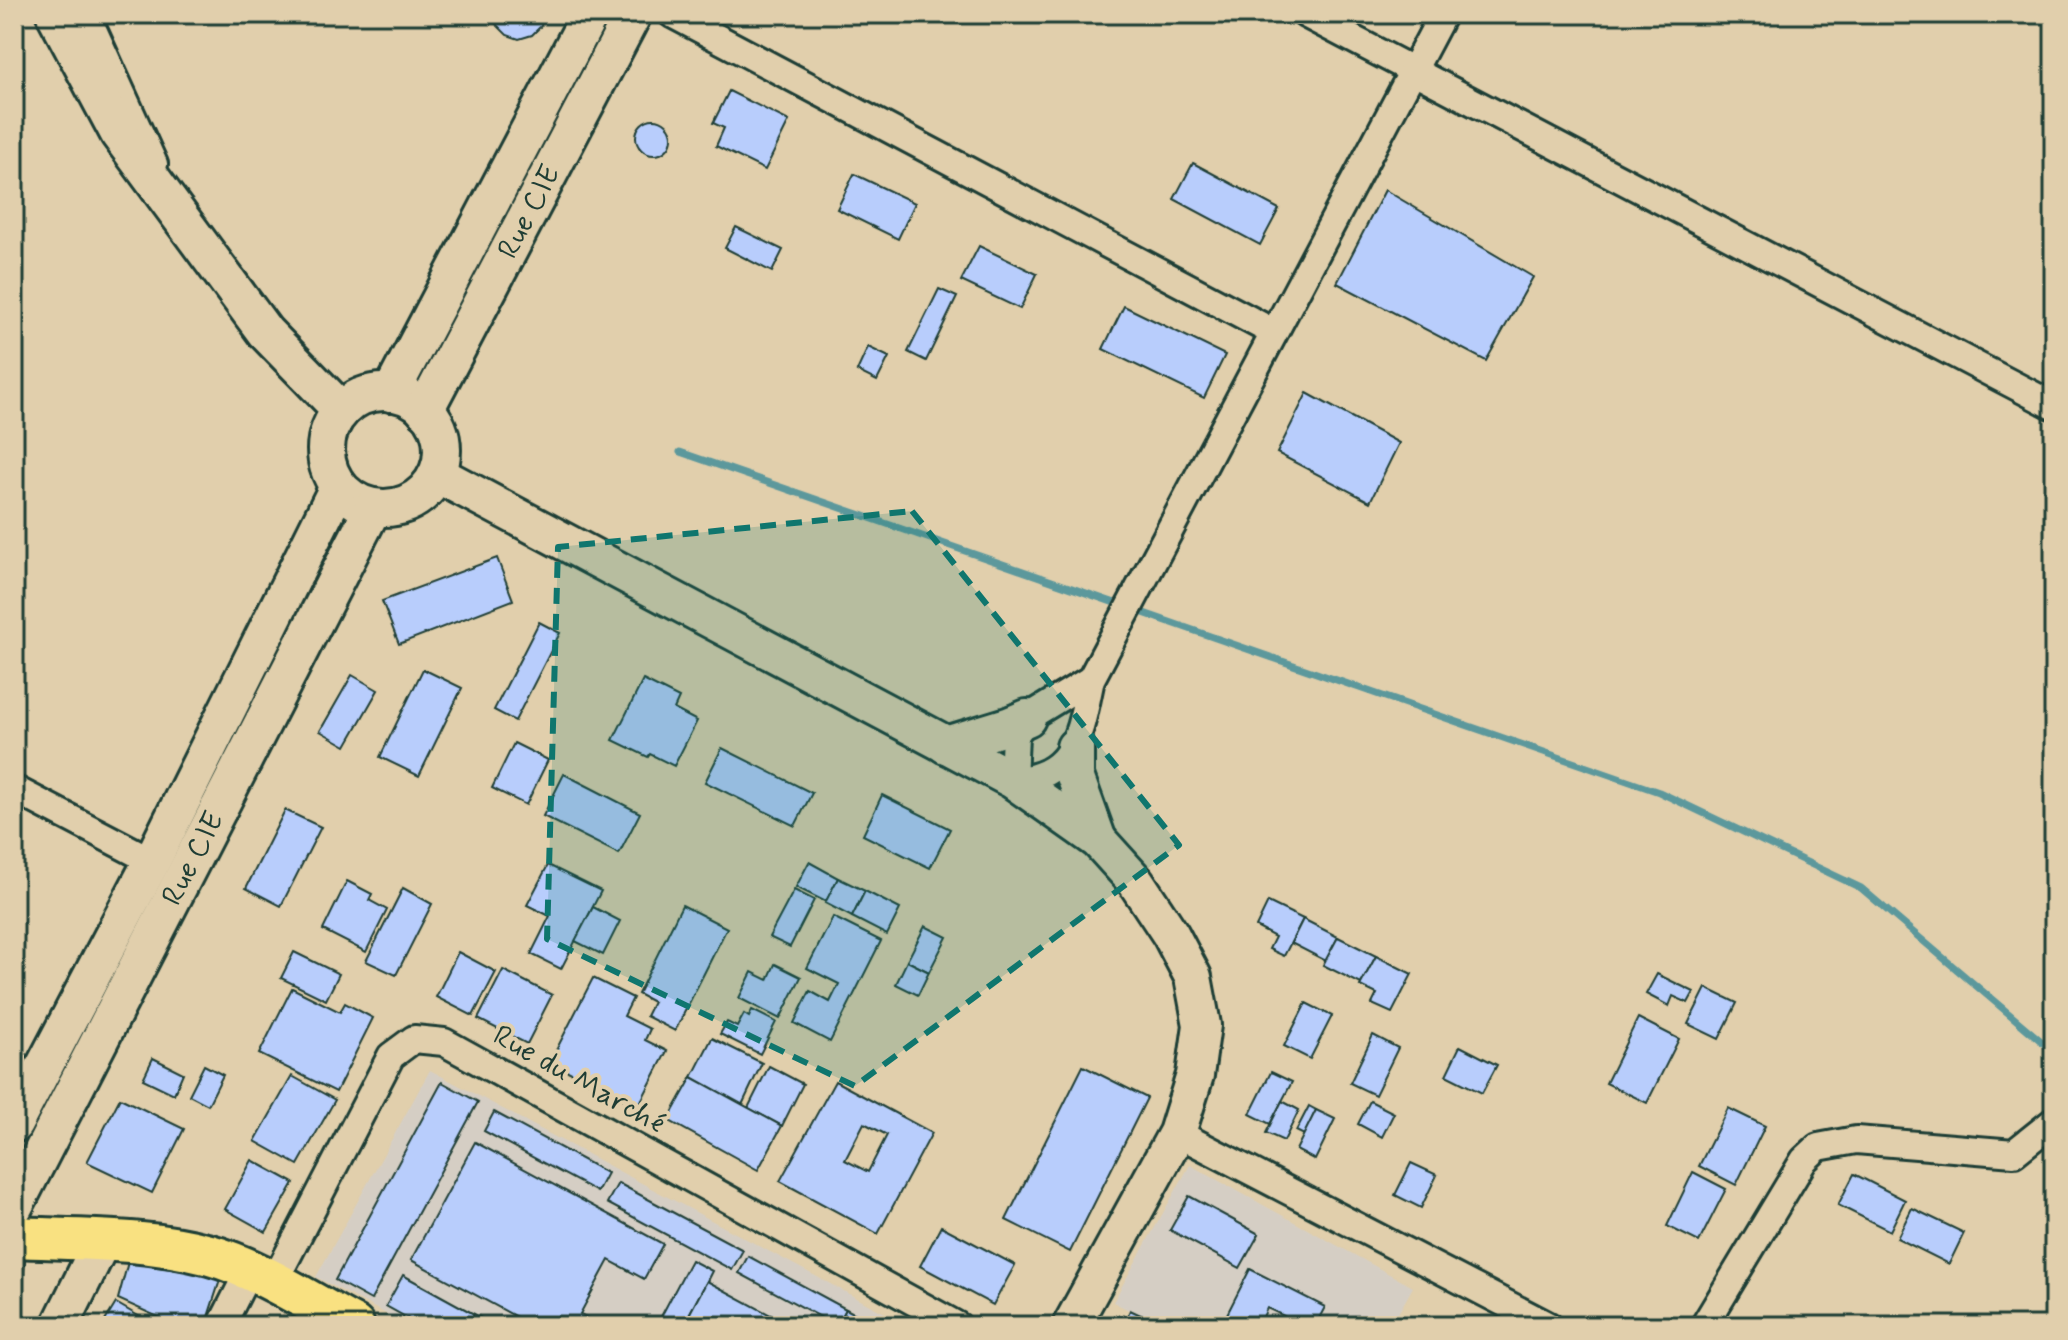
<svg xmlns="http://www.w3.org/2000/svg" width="2068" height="1340" viewBox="0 0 2068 1340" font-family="Mynerve,sans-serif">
	<rect width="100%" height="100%" fill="#e1cfac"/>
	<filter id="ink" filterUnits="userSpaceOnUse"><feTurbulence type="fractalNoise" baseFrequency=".0125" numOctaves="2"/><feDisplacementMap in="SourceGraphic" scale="16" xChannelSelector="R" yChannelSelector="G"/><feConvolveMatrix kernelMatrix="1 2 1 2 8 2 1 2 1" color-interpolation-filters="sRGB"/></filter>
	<g filter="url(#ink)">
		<g fill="#d5cec4">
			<polygon points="430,1070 909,1326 409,1326 316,1277"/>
			<polygon points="1190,1165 1413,1287 1391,1326 1160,1326 1113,1302"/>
		</g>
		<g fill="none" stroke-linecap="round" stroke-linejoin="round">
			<polyline stroke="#5c989c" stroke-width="7" points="680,452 1659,792 1861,888 2054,1052"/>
		</g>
		<g fill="#b8cdfc" stroke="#1f3d34" stroke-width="2" fill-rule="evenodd">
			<polygon points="486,14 544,14 541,26 532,35 519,39 507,35"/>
			<polygon points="729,91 789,121 765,170 716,146 724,128 713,123"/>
			<circle cx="654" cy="137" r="18"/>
			<polygon points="1193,163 1279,209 1260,245 1174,199"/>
			<polygon points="854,174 915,203 898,239 837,209"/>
			<polygon points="1385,190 1533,277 1486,361 1337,283"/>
			<polygon points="736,227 783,250 772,272 725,248"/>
			<polygon points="979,246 1037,274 1020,309 961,281"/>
			<polygon points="939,289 957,297 926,361 908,352"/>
			<polygon points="1124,306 1225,355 1204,398 1103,349"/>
			<polygon points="868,347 889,357 877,381 857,371"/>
			<polygon points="1307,393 1399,443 1370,502 1277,453"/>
			<polygon points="497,558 513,600 399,644 382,601"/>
			<polygon points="539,622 560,633 515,721 494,710"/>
			<polygon points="423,669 462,688 419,776 380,757"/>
			<polygon points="352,675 378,690 346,746 320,731"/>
			<polygon points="643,680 679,698 674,709 697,721 674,766 650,754 648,757 613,740"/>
			<polygon points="514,743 548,760 526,805 492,788"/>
			<polygon points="722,748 812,793 795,826 705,782"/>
			<polygon points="564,774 640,813 619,854 543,816"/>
			<polygon points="882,795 950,829 930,868 863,835"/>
			<polygon points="285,810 321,827 281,906 246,888"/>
			<polygon points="809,862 838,878 826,902 796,887"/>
			<polygon points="548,865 601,891 561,969 531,954 550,916 527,905"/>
			<polygon points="838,878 865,891 852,917 825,903"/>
			<polygon points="347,881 372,894 369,900 387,910 366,952 323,930"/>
			<polygon points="403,888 432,904 396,975 366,961"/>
			<polygon points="794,890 814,900 790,947 769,937"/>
			<polygon points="865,891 900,909 887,935 852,917"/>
			<polygon points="1268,902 1303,919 1284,956 1269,949 1275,937 1256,927"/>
			<polygon points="682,905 727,928 675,1031 646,1016 653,1002 638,994"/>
			<polygon points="593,907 620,921 603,955 575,941"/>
			<polygon points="833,917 881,941 830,1042 794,1023 810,991 830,1002 839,984 807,968"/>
			<polygon points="1303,919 1338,937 1326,961 1291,943"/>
			<polygon points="925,926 947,937 929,972 907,961"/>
			<polygon points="1338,937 1376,956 1361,984 1323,965"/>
			<polygon points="294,952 339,974 326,1000 281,978"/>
			<polygon points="458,952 496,972 473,1016 436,997"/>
			<polygon points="1376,956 1412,974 1392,1013 1372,1004 1377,994 1360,986"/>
			<polygon points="907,961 929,972 918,995 896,984"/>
			<polygon points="775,964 801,977 780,1019 739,998 752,972 768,980"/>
			<polygon points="503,970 552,995 527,1044 478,1019"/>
			<polygon points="1657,974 1694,992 1688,1003 1673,996 1669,1006 1646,994"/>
			<polygon points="593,978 633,998 624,1016 650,1029 645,1040 667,1051 638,1107 550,1062"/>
			<polygon points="292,988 340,1012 345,1003 373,1018 336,1092 259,1054"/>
			<polygon points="1706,988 1737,1003 1719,1039 1688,1024"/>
			<polygon points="1306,1003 1332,1016 1310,1059 1284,1046"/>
			<polygon points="752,1010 776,1022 760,1054 720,1034 727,1022 737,1027 744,1014 749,1017"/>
			<polygon points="1638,1018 1679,1039 1647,1103 1606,1083"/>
			<polygon points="1373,1035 1398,1048 1375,1095 1350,1083"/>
			<polygon points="712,1038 762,1063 742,1105 692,1077"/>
			<polygon points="1460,1046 1497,1065 1482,1093 1446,1075"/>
			<polygon points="153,1058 183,1073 174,1094 143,1079"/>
			<polygon points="204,1065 223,1075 208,1105 189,1095"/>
			<polygon points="769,1066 803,1084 782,1126 748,1108"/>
			<polygon points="1083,1066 1147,1098 1070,1252 1006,1220"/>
			<polygon points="1271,1072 1292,1082 1270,1124 1250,1114"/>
			<polygon points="292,1076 335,1100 298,1165 255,1141"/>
			<polygon points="692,1077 782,1126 758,1170 668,1120"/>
			<path d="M835 1081 932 1133 878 1234 780 1181ZM864 1123 887 1135 868 1172 845 1160Z"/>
			<polygon points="442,1082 478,1102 371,1300 335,1280"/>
			<polygon points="120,1098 184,1129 152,1193 87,1162"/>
			<polygon points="1282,1101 1299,1110 1284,1141 1266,1133"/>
			<polygon points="1370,1101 1394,1113 1382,1137 1358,1124"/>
			<polygon points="1309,1106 1316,1110 1304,1135 1296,1131"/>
			<polygon points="1728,1108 1765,1126 1736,1185 1699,1166"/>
			<polygon points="1316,1110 1335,1119 1315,1160 1296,1150"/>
			<polygon points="494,1112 607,1173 597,1192 484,1131"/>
			<polygon points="475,1142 663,1244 644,1279 609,1260 580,1314 603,1326 533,1326 411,1260"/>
			<polygon points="252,1160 294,1183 266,1232 225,1209"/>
			<polygon points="1411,1163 1437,1175 1421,1208 1395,1195"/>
			<polygon points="1693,1172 1726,1189 1699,1242 1667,1226"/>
			<polygon points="1854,1174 1905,1200 1890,1231 1838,1205"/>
			<polygon points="618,1183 743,1250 732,1270 607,1203"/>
			<polygon points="1189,1196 1259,1234 1240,1268 1170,1230"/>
			<polygon points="1912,1208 1964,1233 1949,1264 1897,1238"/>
			<polygon points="941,1226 1015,1265 993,1305 920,1266"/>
			<polygon points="748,1256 846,1309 837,1326 739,1273"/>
			<polygon points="14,1259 25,1259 21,1307 14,1306"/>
			<polygon points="691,1260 712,1271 707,1281 683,1326 656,1326"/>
			<polygon points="128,1262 221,1277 205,1326 178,1326 118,1299"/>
			<polygon points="1250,1269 1325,1307 1315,1326 1280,1326 1284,1316 1267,1308 1259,1326 1221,1326"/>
			<polygon points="403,1275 474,1314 467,1326 422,1326 386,1306"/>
			<polygon points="707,1281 791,1326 683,1326"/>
			<polygon points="116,1303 145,1320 142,1326 102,1326"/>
			<polygon points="846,1309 878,1326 842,1326 838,1324"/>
			<polygon points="1130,1310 1164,1326 1123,1326"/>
			<polygon points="474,1314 496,1326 468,1326"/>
		</g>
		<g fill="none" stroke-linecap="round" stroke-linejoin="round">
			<defs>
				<g id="street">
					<polyline points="86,14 154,164"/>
					<polyline points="672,14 1273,332"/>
					<polyline points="1305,14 2054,406"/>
					<path d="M1091 679 1027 718 1015 735 1013 780C1077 778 1080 729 1091 679L1443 14"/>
					<polyline points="14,789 152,861"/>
					<polyline points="1177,1133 1549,1326"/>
					<polyline points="274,1282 391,1056 414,1039 444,1042 958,1326"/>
					<polyline points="221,1326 249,1271"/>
					<polyline points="1704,1326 1804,1160 1818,1147 1856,1140 2014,1153 2054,1121"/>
				</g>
				<g id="secondary">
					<polyline points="55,14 119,134 265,332 341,410"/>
					<circle cx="384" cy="450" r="58"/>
					<polyline points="391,393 590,14"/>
					<path id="s1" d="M425 410 633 14"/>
					<polyline points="437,474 1013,780 1098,840 1136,882 1171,935 1193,977 1202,1025 1195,1075 1177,1133 1071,1326"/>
					<polyline points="946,745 1008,726 1027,718"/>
					<polyline points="1075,747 1075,776 1098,840"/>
					<polyline points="14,1124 152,861 338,487"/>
					<path id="s2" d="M14 1207 373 508"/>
					<polyline points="60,1326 102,1241"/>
				</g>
				<path id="primary" d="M14 1237C79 1240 147 1238 210 1255 257 1268 311 1303 354 1326"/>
			</defs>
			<use href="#street" stroke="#1f3d34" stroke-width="32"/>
			<use href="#secondary" stroke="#1f3d34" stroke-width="42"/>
			<use href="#primary" stroke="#1f3d34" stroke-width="46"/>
			<use href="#street" stroke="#e1cfac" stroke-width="26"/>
			<use href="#secondary" stroke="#e1cfac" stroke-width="36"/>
			<use href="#primary" stroke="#f9e181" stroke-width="40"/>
		</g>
	</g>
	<path fill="#0f766e" fill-opacity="0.2" stroke="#0f766e" stroke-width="6" stroke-dasharray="16 10" stroke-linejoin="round" d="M912 511 1179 845 855 1086 547 939 558 547Z"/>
	<g text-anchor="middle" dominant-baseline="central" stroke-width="8" stroke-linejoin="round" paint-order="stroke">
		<g font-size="30" fill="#1f3d34" stroke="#e1cfac">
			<text stroke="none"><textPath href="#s1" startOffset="224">Rue CIE</textPath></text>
			<text stroke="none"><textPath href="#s2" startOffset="392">Rue CIE</textPath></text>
			<text transform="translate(579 1080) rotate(29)">Rue du Marché</text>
		</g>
	</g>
	<rect width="2068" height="1340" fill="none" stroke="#e1cfac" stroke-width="48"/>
	<rect x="24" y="24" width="2020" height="1292" fill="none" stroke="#1f3d34" stroke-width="3" filter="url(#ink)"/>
</svg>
